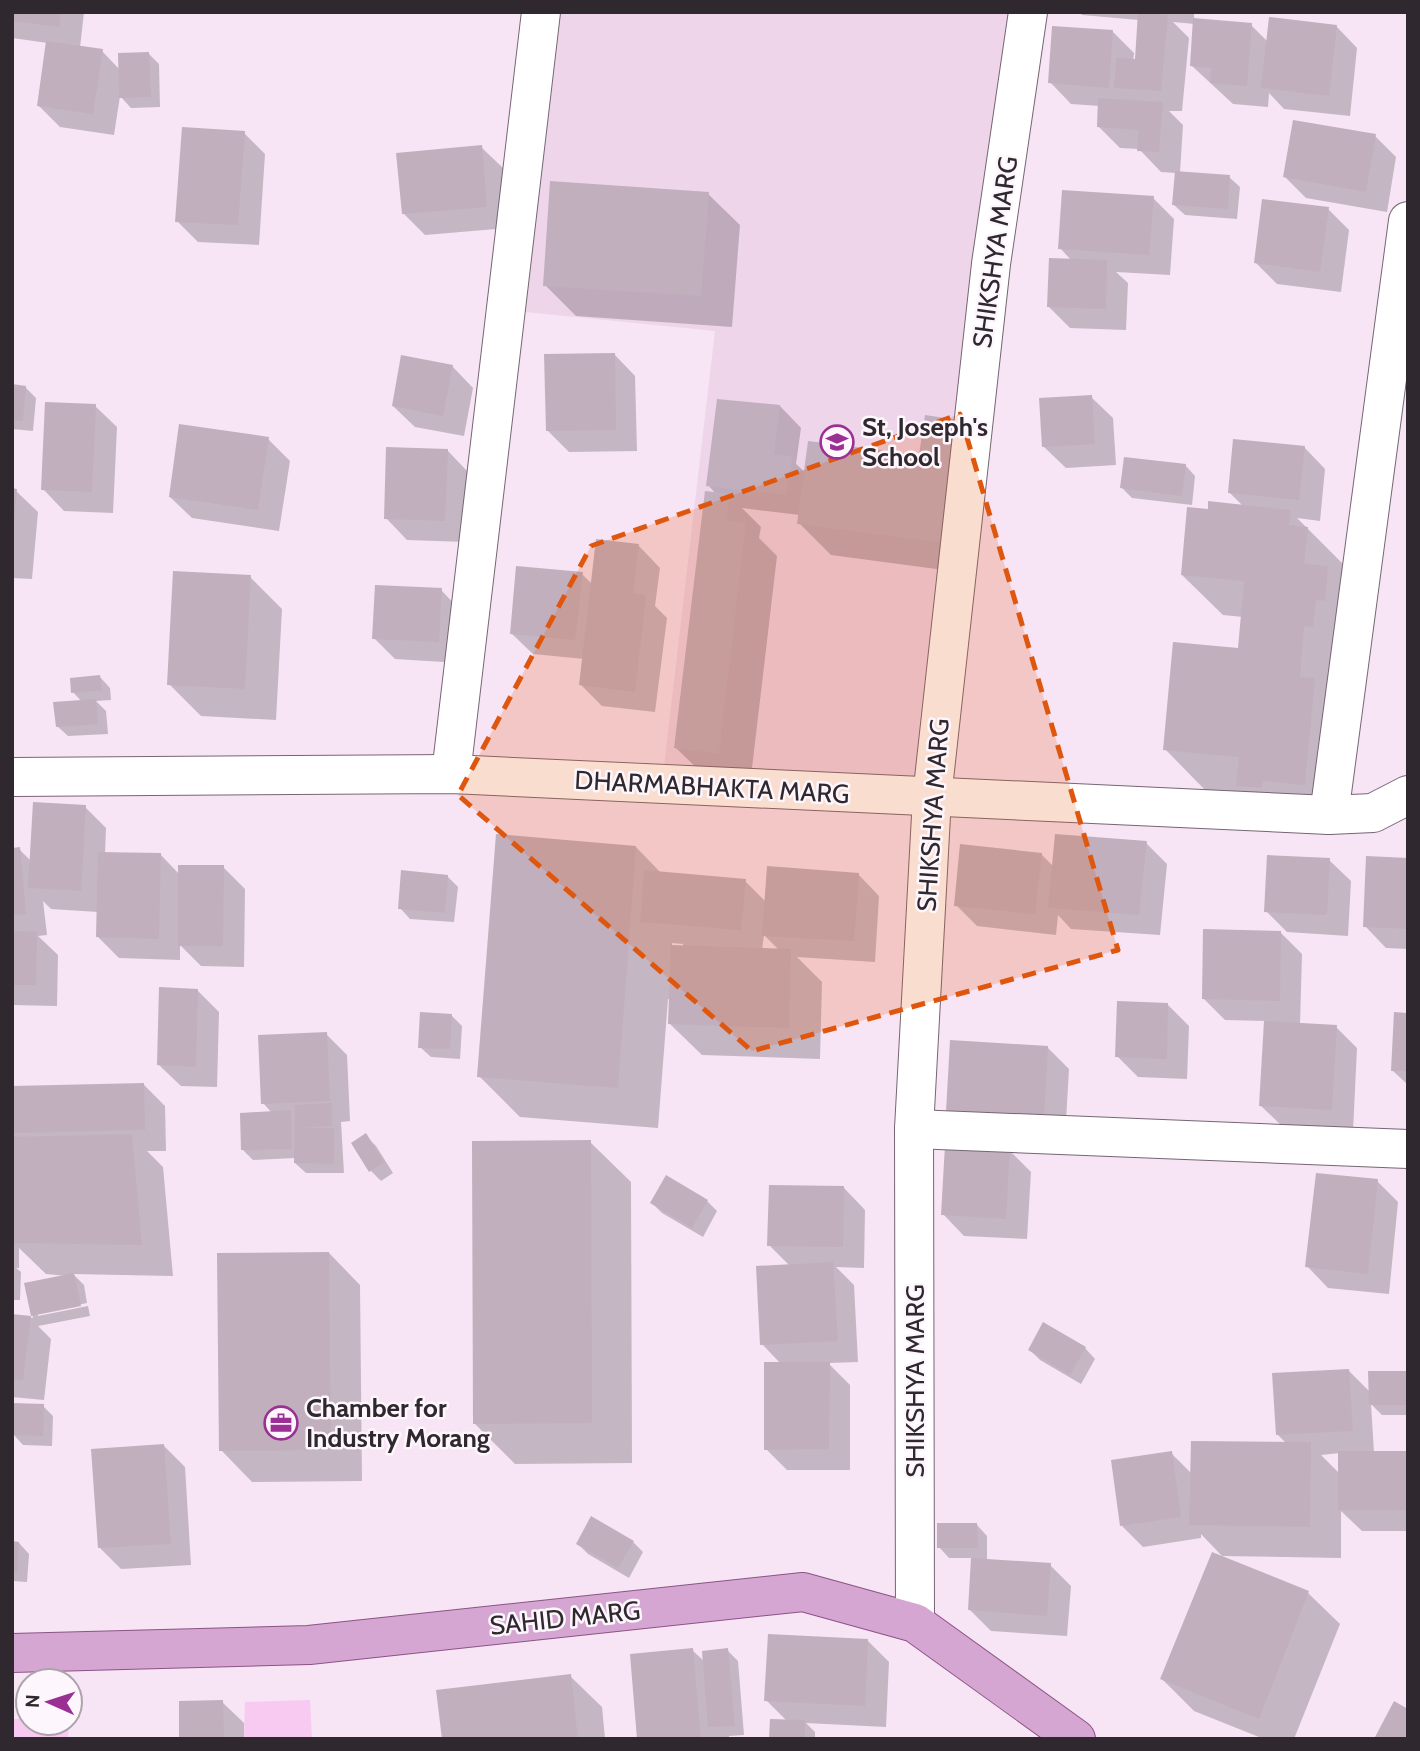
<svg xmlns="http://www.w3.org/2000/svg" width="1420" height="1751" viewBox="0 0 1420 1751" font-family="Cabin,sans-serif">
	<rect width="100%" height="100%" fill="#f7e4f4"/>
	<polygon fill="#eed5ea" points="541,12 1028,12 932,797 662,784 715,331 506,310"/>
	<g fill="#f8caf2">
		<polygon points="310,1700 312,1739 244,1739 245,1702"/>
		<polygon points="12,1719 28,1719 28,1723 69,1723 68,1739 12,1739"/>
	</g>
	<g fill="#0003" fill-rule="evenodd">
		<polygon points="12,12 84,12 80,48 102,51 120,70 149,54 159,64 160,107 131,108 120,96 114,135 60,127 39,106 48,43 12,38"/>
		<polygon points="1079,12 1194,12 1194,20 1251,25 1268,42 1336,26 1357,48 1350,116 1284,109 1269,93 1268,107 1233,104 1191,65 1195,24 1173,22 1189,38 1182,111 1169,111 1183,125 1180,173 1229,177 1240,187 1237,219 1185,215 1174,205 1176,173 1161,172 1139,149 1120,148 1099,127 1100,106 1071,104 1050,82 1113,32 1134,53 1133,61 1137,61 1139,20 1082,15"/>
		<polygon points="244,133 265,154 259,245 198,242 177,221"/>
		<polygon points="1375,136 1396,157 1387,212 1306,198 1285,177"/>
		<polygon points="481,147 503,168 508,228 425,235 403,213"/>
		<polygon points="708,194 740,225 732,327 576,316 545,285"/>
		<polygon points="1153,198 1174,219 1170,275 1116,272 1128,283 1126,330 1070,328 1049,307 1072,261 1060,248"/>
		<polygon points="1328,209 1349,230 1341,292 1277,284 1256,263"/>
		<polygon points="614,354 635,376 637,451 569,452 548,431"/>
		<polygon points="452,366 473,388 464,436 415,427 393,406"/>
		<polygon points="12,386 25,387 36,398 33,431 12,429"/>
		<polygon points="1091,397 1113,418 1116,465 1066,468 1044,447"/>
		<polygon points="95,406 117,427 113,513 64,511 43,489"/>
		<polygon points="780,406 801,428 796,464 806,473 921,457 974,574 831,555 799,523 800,515 742,508 761,527 759,538 777,556 750,785 708,779 676,748 716,494 708,485"/>
		<polygon points="268,439 290,461 279,531 192,518 170,497"/>
		<polygon points="1304,447 1325,469 1320,521 1297,518 1348,569 1355,721 1303,820 1247,794 1205,790 1165,749 1240,650 1243,617 1223,615 1182,575 1209,511 1244,507 1229,492"/>
		<polygon points="447,450 468,472 466,542 407,540 386,518"/>
		<polygon points="1185,465 1195,476 1192,505 1132,498 1122,488"/>
		<polygon points="12,490 16,491 38,512 32,579 12,578"/>
		<polygon points="639,546 660,568 655,606 667,618 655,712 602,706 581,685 584,659 533,654 511,633 582,574 593,585"/>
		<polygon points="250,577 282,609 276,720 201,716 169,684"/>
		<polygon points="441,590 462,612 460,663 395,659 374,638"/>
		<polygon points="100,677 110,688 111,700 96,701 106,711 108,734 68,736 57,726 82,702 73,692"/>
		<polygon points="85,807 106,828 105,854 161,855 180,875 223,867 245,889 244,967 201,966 180,945 180,960 119,958 98,937 98,912 51,909 43,901 47,935 38,936 58,955 57,1006 12,1005 12,850 19,849 31,861"/>
		<polygon points="1146,843 1167,864 1160,935 1071,929 1058,915 1056,935 977,926 956,905 1041,854 1054,867"/>
		<path d="M636 847 662 874 745 881 766 902 858 874 879 896 875 962 797 957 822 982 820 1059 702 1055 670 1024 671 999H668L658 1128 520 1117 479 1076ZM764 935 779 950H762ZM672 943 683 944V947H672Z"/>
		<polygon points="1329,860 1351,881 1348,936 1287,932 1266,911"/>
		<polygon points="1408,860 1408,949 1386,948 1365,926"/>
		<polygon points="447,876 458,887 454,922 410,919 400,908"/>
		<polygon points="1281,933 1302,954 1300,1025 1336,1027 1357,1048 1353,1131 1283,1127 1261,1106 1266,1021 1225,1020 1204,999"/>
		<polygon points="198,991 219,1012 217,1087 181,1086 159,1065"/>
		<polygon points="1167,1004 1189,1026 1187,1079 1138,1077 1117,1056"/>
		<polygon points="451,1015 462,1026 460,1059 431,1057 420,1047"/>
		<polygon points="1408,1015 1408,1085 1392,1070"/>
		<polygon points="326,1034 347,1055 350,1121 341,1122 344,1173 306,1173 295,1163 295,1158 253,1160 243,1150 272,1113 263,1103"/>
		<polygon points="1047,1047 1069,1069 1065,1138 970,1133"/>
		<polygon points="144,1085 165,1106 166,1151 147,1151 163,1167 173,1276 73,1274 84,1285 87,1303 38,1313 38,1316 88,1306 90,1316 38,1326 51,1339 44,1400 12,1397 12,1315 33,1318 26,1284 67,1276 46,1274 19,1248 19,1268 16,1268 21,1272 20,1300 12,1300 12,1088"/>
		<polygon points="365,1135 376,1146 393,1173 381,1181 371,1171"/>
		<polygon points="590,1142 631,1182 632,1463 515,1464 474,1423"/>
		<polygon points="1009,1150 1031,1172 1027,1239 964,1236 943,1214"/>
		<polygon points="1377,1181 1398,1202 1389,1294 1328,1288 1307,1266"/>
		<polygon points="844,1188 865,1210 864,1268 836,1267 854,1285 858,1362 828,1363 850,1385 850,1470 787,1470 766,1449 781,1364 762,1344 790,1266 769,1245"/>
		<polygon points="707,1201 717,1211 703,1237 662,1213 652,1203"/>
		<polygon points="329,1253 360,1285 362,1481 252,1482 221,1450"/>
		<polygon points="1085,1348 1095,1359 1081,1384 1040,1360 1030,1350"/>
		<path d="M1349 1371 1371 1393 1408 1373V1415H1382L1371 1404 1374 1453H1408V1531H1362L1341 1511V1558L1222 1556 1201 1534V1538L1143 1547 1122 1526 1171 1453 1192 1474 1287 1444 1278 1435ZM1340 1453V1474L1321 1455Z"/>
		<polygon points="43,1406 53,1416 52,1446 23,1445 13,1434"/>
		<polygon points="163,1445 185,1467 191,1565 121,1569 100,1548"/>
		<polygon points="977,1525 987,1536 987,1560 1050,1565 1071,1586 1067,1636 991,1631 970,1610 973,1558 949,1558 939,1547"/>
		<polygon points="633,1542 643,1552 629,1578 588,1554 578,1544"/>
		<polygon points="12,1543 19,1543 29,1554 27,1582 12,1581"/>
		<polygon points="1308,1593 1340,1624 1294,1739 1264,1739 1194,1711 1162,1679"/>
		<polygon points="868,1641 889,1662 886,1727 806,1723 815,1732 815,1739 771,1739 787,1721 766,1700"/>
		<polygon points="692,1650 705,1662 727,1650 738,1661 744,1735 729,1736 729,1739 638,1739"/>
		<polygon points="570,1676 602,1707 605,1739 443,1739"/>
		<polygon points="222,1702 244,1723 244,1739 181,1739"/>
	</g>
	<g fill="#c1afbe">
		<polygon points="12,12 61,12 59,27 12,21"/>
		<polygon points="1138,12 1168,15 1161,91 1114,88 1116,58 1135,59"/>
		<polygon points="1269,17 1337,25 1329,96 1261,88"/>
		<polygon points="1193,18 1252,23 1247,86 1210,83 1211,68 1190,66"/>
		<polygon points="1052,26 1113,30 1109,88 1048,83"/>
		<polygon points="46,41 103,49 93,114 37,106"/>
		<polygon points="149,52 151,97 119,98 118,53"/>
		<polygon points="1098,98 1163,102 1159,152 1137,151 1139,130 1097,127"/>
		<polygon points="1293,120 1376,134 1366,192 1283,177"/>
		<polygon points="182,127 245,131 238,225 175,222"/>
		<polygon points="482,145 487,207 402,214 396,153"/>
		<polygon points="1175,171 1230,175 1228,209 1172,205"/>
		<polygon points="550,181 709,192 701,296 543,286"/>
		<polygon points="1062,190 1154,196 1149,255 1058,249"/>
		<polygon points="1262,199 1329,207 1320,272 1254,263"/>
		<polygon points="1049,258 1107,260 1106,309 1047,307"/>
		<polygon points="615,353 616,430 546,431 544,354"/>
		<polygon points="401,355 453,365 443,416 392,406"/>
		<polygon points="12,384 26,386 23,421 12,420"/>
		<polygon points="1092,395 1095,444 1042,447 1039,398"/>
		<polygon points="717,399 780,405 774,454 792,457 787,495 706,486"/>
		<polygon points="45,402 96,404 92,492 41,490"/>
		<polygon points="925,415 959,420 943,543 797,524 808,441 919,455"/>
		<polygon points="179,424 269,437 258,510 169,497"/>
		<polygon points="1233,439 1305,446 1299,500 1228,493"/>
		<polygon points="386,447 448,449 445,521 384,519"/>
		<polygon points="1124,457 1186,464 1182,496 1120,488"/>
		<polygon points="12,488 17,489 14,523 12,523"/>
		<polygon points="705,491 730,494 727,520 746,523 719,754 674,748"/>
		<polygon points="1208,501 1291,510 1289,525 1308,527 1304,564 1328,566 1325,601 1316,600 1313,627 1304,626 1300,677 1315,678 1305,785 1263,781 1262,788 1236,786 1239,757 1163,750 1173,642 1238,648 1244,581 1181,575 1187,507 1208,509"/>
		<polygon points="596,539 639,544 633,593 646,595 635,692 579,685"/>
		<polygon points="516,566 583,572 575,640 510,634"/>
		<polygon points="173,571 251,575 245,689 167,685"/>
		<polygon points="375,585 442,588 439,642 372,639"/>
		<polygon points="100,675 102,690 71,693 70,678"/>
		<polygon points="96,699 98,724 56,727 53,702"/>
		<polygon points="33,802 86,805 81,891 28,888"/>
		<polygon points="496,834 636,846 618,1088 477,1077"/>
		<polygon points="1055,834 1147,841 1139,915 1048,908"/>
		<polygon points="960,844 1042,853 1035,914 954,906"/>
		<polygon points="20,847 26,914 12,915 12,848"/>
		<polygon points="98,852 161,853 159,939 96,937"/>
		<polygon points="1267,855 1330,858 1327,915 1264,912"/>
		<polygon points="1366,856 1408,858 1408,929 1363,927"/>
		<polygon points="178,865 224,865 223,946 178,946"/>
		<polygon points="767,866 859,873 854,941 762,936"/>
		<polygon points="401,870 448,875 445,913 398,909"/>
		<polygon points="644,870 746,879 741,930 640,922"/>
		<polygon points="1203,929 1281,931 1280,1001 1202,999"/>
		<polygon points="12,931 37,932 36,985 12,985"/>
		<polygon points="671,945 791,949 789,1028 668,1024"/>
		<polygon points="159,987 198,989 196,1067 157,1065"/>
		<polygon points="1117,1001 1168,1003 1167,1059 1115,1057"/>
		<polygon points="420,1012 452,1014 450,1049 418,1048"/>
		<polygon points="1394,1012 1408,1013 1408,1071 1391,1071"/>
		<polygon points="1264,1021 1337,1025 1332,1110 1259,1106"/>
		<polygon points="327,1032 330,1101 261,1104 258,1035"/>
		<polygon points="950,1040 1048,1046 1044,1118 946,1112"/>
		<polygon points="144,1083 145,1130 12,1133 12,1086"/>
		<polygon points="332,1103 332,1126 301,1128 334,1128 334,1164 294,1163 295,1105"/>
		<polygon points="291,1110 292,1149 241,1150 240,1113"/>
		<polygon points="366,1133 384,1162 369,1172 351,1143"/>
		<polygon points="132,1134 142,1245 12,1243 12,1137"/>
		<polygon points="591,1140 592,1423 473,1424 472,1141"/>
		<polygon points="945,1145 1010,1148 1006,1219 941,1215"/>
		<polygon points="1316,1173 1378,1179 1368,1274 1305,1267"/>
		<polygon points="666,1175 708,1200 692,1228 650,1203"/>
		<polygon points="769,1185 844,1186 843,1247 767,1246"/>
		<polygon points="329,1252 331,1450 219,1451 217,1253"/>
		<polygon points="833,1262 838,1341 760,1345 756,1266"/>
		<polygon points="74,1273 81,1306 31,1316 24,1283"/>
		<polygon points="12,1314 31,1316 23,1380 12,1379"/>
		<polygon points="1043,1322 1086,1347 1070,1375 1028,1350"/>
		<polygon points="764,1362 830,1362 829,1449 764,1450"/>
		<polygon points="1349,1369 1353,1431 1276,1435 1272,1373"/>
		<polygon points="1368,1371 1408,1371 1408,1405 1369,1405"/>
		<polygon points="12,1403 44,1404 43,1436 12,1435"/>
		<polygon points="1191,1441 1311,1442 1310,1527 1189,1525"/>
		<polygon points="164,1444 171,1544 98,1548 91,1449"/>
		<polygon points="1172,1451 1181,1517 1120,1526 1111,1460"/>
		<rect x="1338" y="1451" width="70" height="59"/>
		<polygon points="591,1516 634,1541 618,1568 576,1544"/>
		<polygon points="937,1523 977,1523 978,1548 937,1548"/>
		<polygon points="12,1541 19,1542 17,1573 12,1572"/>
		<polygon points="1212,1552 1309,1591 1259,1719 1160,1679"/>
		<polygon points="971,1558 1051,1563 1047,1616 968,1610"/>
		<polygon points="768,1634 868,1639 865,1706 764,1701"/>
		<polygon points="693,1648 701,1739 637,1739 630,1654"/>
		<polygon points="728,1648 735,1726 708,1727 702,1651"/>
		<polygon points="571,1674 578,1739 442,1739 436,1690"/>
		<polygon points="223,1700 224,1739 179,1739 179,1701"/>
		<polygon points="1394,1701 1408,1709 1408,1739 1374,1739"/>
		<polygon points="770,1719 805,1720 805,1739 769,1739"/>
	</g>
	<g fill="none" stroke-linecap="round" stroke-linejoin="round">
		<defs>
			<g id="minor">
				<polyline points="451,774 541,12"/>
				<polyline points="12,777 451,774 1329,815 1373,813 1408,795"/>
				<polyline points="1329,815 1408,221"/>
				<polyline points="914,1129 1408,1149"/>
				<polyline points="915,1623 914,1129 932,797 991,264 1028,12"/>
			</g>
			<polyline id="major" points="12,1653 309,1645 803,1592 915,1623 1076,1739"/>
		</defs>
		<use href="#minor" stroke="#766674" stroke-width="40"/>
		<use href="#major" stroke="#8a5485" stroke-width="40"/>
		<use href="#minor" stroke="#fff" stroke-width="38"/>
		<use href="#major" stroke="#d6a6d2" stroke-width="38"/>
	</g>
	<path fill="#df570e" fill-opacity="0.2" stroke="#df570e" stroke-width="5" stroke-dasharray="14 9" stroke-linejoin="round" d="M960 414 1118 950 752 1051 458 795 591 546Z"/>
	<defs>
		<symbol id="school-ring" viewBox="-11 -11 22 22"><circle r="9.5" fill="#fdf6fc" stroke="#9a3093" stroke-width="1.5"/><path d="M0-5L7-2L0 1L-7-2ZM-4 1L0 2.5L4 1V4Q0 6-4 4Z" fill="#9a3093"/></symbol>
		<symbol id="office-ring" viewBox="-11 -11 22 22"><circle r="9.5" fill="#fdf6fc" stroke="#9a3093" stroke-width="1.5"/><path d="M-6-3h4V-5.5h4V-3h4V5H-6ZM-1-4.5V-3h2v-1.5ZM-6 0V1H6V0Z" fill="#9a3093"/></symbol>
	</defs>
	<g fill-rule="evenodd">
		<use href="#school-ring" x="818" y="423" width="38" height="38"/>
		<use href="#office-ring" x="262" y="1404" width="38" height="38"/>
	</g>
	<g text-anchor="middle" dominant-baseline="central" stroke-width="5" stroke-linejoin="round" paint-order="stroke">
		<g font-size="26" fill="#2f282e" stroke="#fdf6fc">
			<text transform="translate(995 252) rotate(-82)">SHIKSHYA MARG</text>
			<text transform="translate(712 787) rotate(3)">DHARMABHAKTA MARG</text>
			<text transform="translate(933 815) rotate(-86)">SHIKSHYA MARG</text>
			<text transform="translate(915 1381) rotate(-90)">SHIKSHYA MARG</text>
			<text transform="translate(565 1618) rotate(-6)">SAHID MARG</text>
		</g>
		<g font-size="26" font-weight="bold" fill="#2f282e" stroke="#fdf6fc" text-anchor="start">
			<text x="862" y="427">St, Joseph's<tspan x="862" dy="30">School</tspan></text>
			<text x="306" y="1408">Chamber for<tspan x="306" dy="30">Industry Morang</tspan></text>
		</g>
	</g>
	<rect width="1420" height="1751" fill="none" stroke="#2f282e" stroke-width="28"/>
	<g transform="translate(49 1702) rotate(273)"><circle r="33" fill="#fdf6fc" stroke="#aba4aa" stroke-width="2"/>
	<path d="M0-5L12 26L0 18L-12 26Z" fill="#9a3093"/>
	<text y="-10" font-size="19" font-weight="bold" text-anchor="middle" fill="#2f282e">N</text>
	</g>
</svg>
